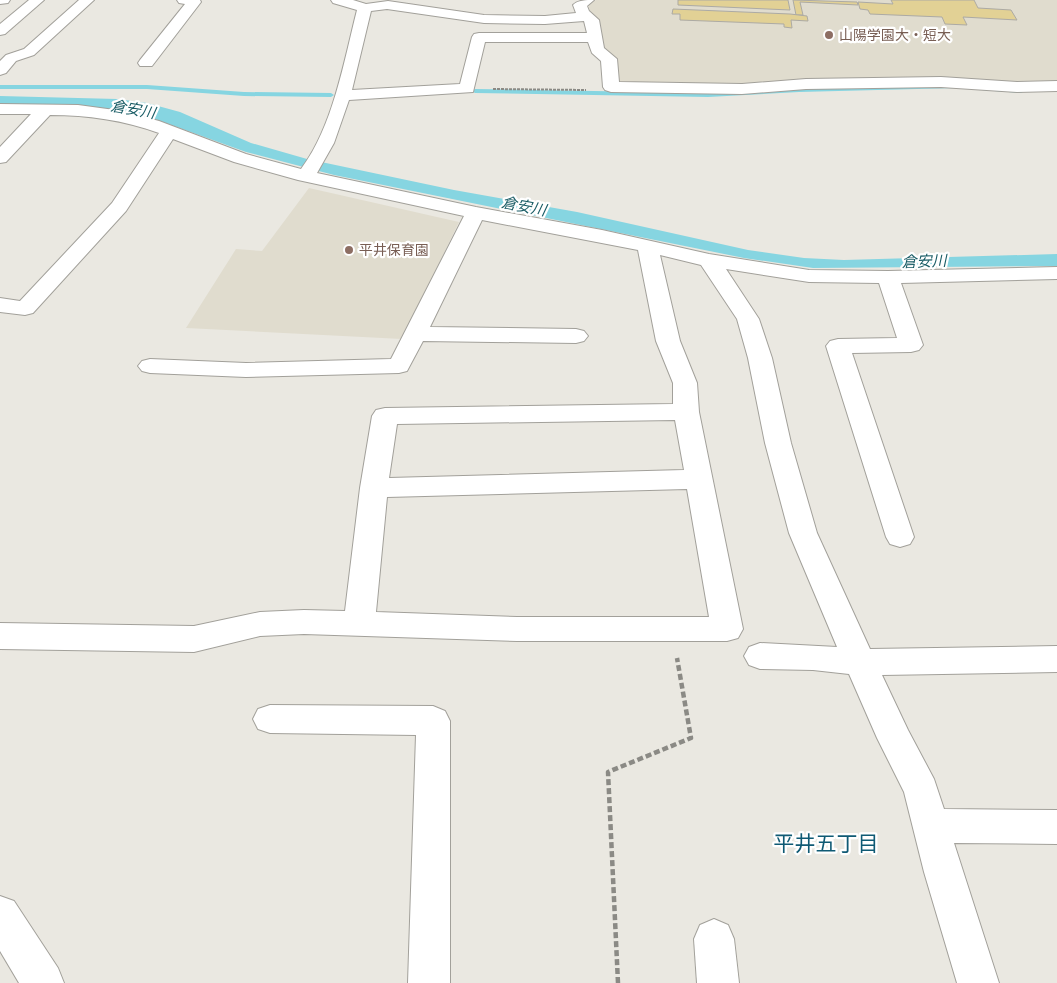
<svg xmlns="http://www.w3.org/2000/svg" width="1057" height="983" viewBox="0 0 1057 983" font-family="'PT Sans','Noto Sans JP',sans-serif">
	<rect width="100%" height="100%" fill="#eae8e1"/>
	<g fill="#e0dcce">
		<polygon points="596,0 1057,0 1057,83 618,84 604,50 598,19 591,14 588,4"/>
		<polygon points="309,188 459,222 402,339 186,328 236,249 262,251"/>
	</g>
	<polygon fill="#86d5e1" points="0,96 117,99 147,103 180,112 251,143 307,159 454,190 577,212 748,250 804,258 844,260 1057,254 1057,266 813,268 744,258 334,175 246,152 138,113 69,106 0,105"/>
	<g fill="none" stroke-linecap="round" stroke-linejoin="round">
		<g fill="#86d5e1" fill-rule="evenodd">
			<polygon points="0,85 147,85 244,92 331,93 334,95 331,97 244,96 147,89 0,89"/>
			<polygon points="954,85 957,87 956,88 799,92 708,97 475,93 472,91 475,89 708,93 799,88"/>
			<polygon points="984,87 1021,89 1024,91 1021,93 982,90 982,88"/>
		</g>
	</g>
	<g fill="#e2d195" stroke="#acaaa4">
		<polygon points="678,0 788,0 790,10 678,5"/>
		<polygon points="793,0 857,2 858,5 800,2 803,15 796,15"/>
		<polygon points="891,0 974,0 978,8 1011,10 1017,20 963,17 967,25 945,24 942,17 870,14 868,10 860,9 858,2 893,4"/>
		<polygon points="673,9 790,14 807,16 808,21 791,20 792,28 784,27 784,24 680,20 680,14 672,14"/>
	</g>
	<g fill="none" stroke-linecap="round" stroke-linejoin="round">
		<defs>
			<g id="street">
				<polygon points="0,0 10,0 8,3 0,4"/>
				<polygon points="29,0 44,0 5,34 0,35 0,24"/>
				<polygon points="79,0 94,0 34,55 16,61 6,73 0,75 0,61 6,55 24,49"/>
				<polygon points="177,0 200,0 201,2 152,66 140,66 138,63 140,60 185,4 179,3"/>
				<path d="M331 0H353L366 4 388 1 484 15 545 16 576 13 573 5C578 0 586 0 594 0L587 6 589 11 599 20 604 48 617 59 619 82 742 84 806 79 941 77 1017 82 1057 81V91L1017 92 941 87 806 89 742 94 611 92 605 90 603 87 601 61 592 53 588 42H485L473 92 349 100 334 143 317 173 476 207 602 230 709 254 809 270 888 271 1057 267V279L901 283 923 345 919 350 911 352 852 353 914 537 910 544 900 547 890 544 886 537 826 346 830 341 838 339 897 338 879 283 809 282 726 269 759 319 772 358 791 443 817 533 870 649 1057 646V672L882 675 908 730 934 779 944 809 1057 810V844L954 843 999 983H957L924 872 904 792 877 738 849 674 813 670 760 669 749 665 744 656 749 647 760 643 837 647 789 533 765 443 748 358 737 319 701 265 660 255 680 341 697 383 699 412 743 629 738 638 727 641H517L304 634 260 636 194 652 0 649V623L194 626 260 612 304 610 345 611 360 488 372 416 376 410 385 408 673 404V383L656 341 638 250 482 220 430 327 576 329 584 331 588 336 584 341 576 343 423 341 407 371 399 373 246 377 150 373 142 371 138 366 142 361 150 359 246 363 391 359 464 216 298 180 234 162 173 139 126 211 33 313 25 315 0 312V298L20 301 112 203 159 133C123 120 88 115 50 115L6 162 0 163V147L31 114H0V104L78 105 122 111 159 121 246 154 301 169C333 127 344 61 357 10L333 3ZM387 9 484 23 545 24 584 21 587 33H479L474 34 472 37 460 84 352 90 371 11ZM675 420 684 470 389 478 397 424ZM687 489 709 617H517L376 612 387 497Z"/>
				<polygon points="270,705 433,706 445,711 450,721 450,983 408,983 416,735 270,733 258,729 253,719 258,709"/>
				<polygon points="0,896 14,901 58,968 64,983 19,983 0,951"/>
				<polygon points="714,919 728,925 734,939 739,983 697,983 694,939 700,925"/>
			</g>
		</defs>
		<use href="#street" stroke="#a2a09a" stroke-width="2"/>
		<polyline stroke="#8b8a85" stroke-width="2" stroke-dasharray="3 1" stroke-linecap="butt" points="493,89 586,90"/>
		<polyline stroke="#8b8a85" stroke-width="4.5" stroke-dasharray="6 3" stroke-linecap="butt" points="618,983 608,772 691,738 677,658"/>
		<use href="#street" fill="#fff" fill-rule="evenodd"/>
	</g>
	<g fill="#8d6e63" stroke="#fff" stroke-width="2">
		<circle cx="829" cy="35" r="5"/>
		<circle cx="349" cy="250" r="5"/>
	</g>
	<g text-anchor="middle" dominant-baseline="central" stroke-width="4.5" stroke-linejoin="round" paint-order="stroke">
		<g font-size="14" fill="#785e54" stroke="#fff" text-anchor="start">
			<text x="839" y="35">山陽学園大・短大</text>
			<text x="359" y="250">平井保育園</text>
		</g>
		<g font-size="15" font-style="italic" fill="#195c65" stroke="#fff">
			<text transform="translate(133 109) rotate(10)">倉安川</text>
			<text transform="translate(524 206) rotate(11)">倉安川</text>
			<text transform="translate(924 261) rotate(-2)">倉安川</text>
		</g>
		<g font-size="21" fill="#0f5a74" stroke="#fff">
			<text x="826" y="843">平井五丁目</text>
		</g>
	</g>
</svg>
